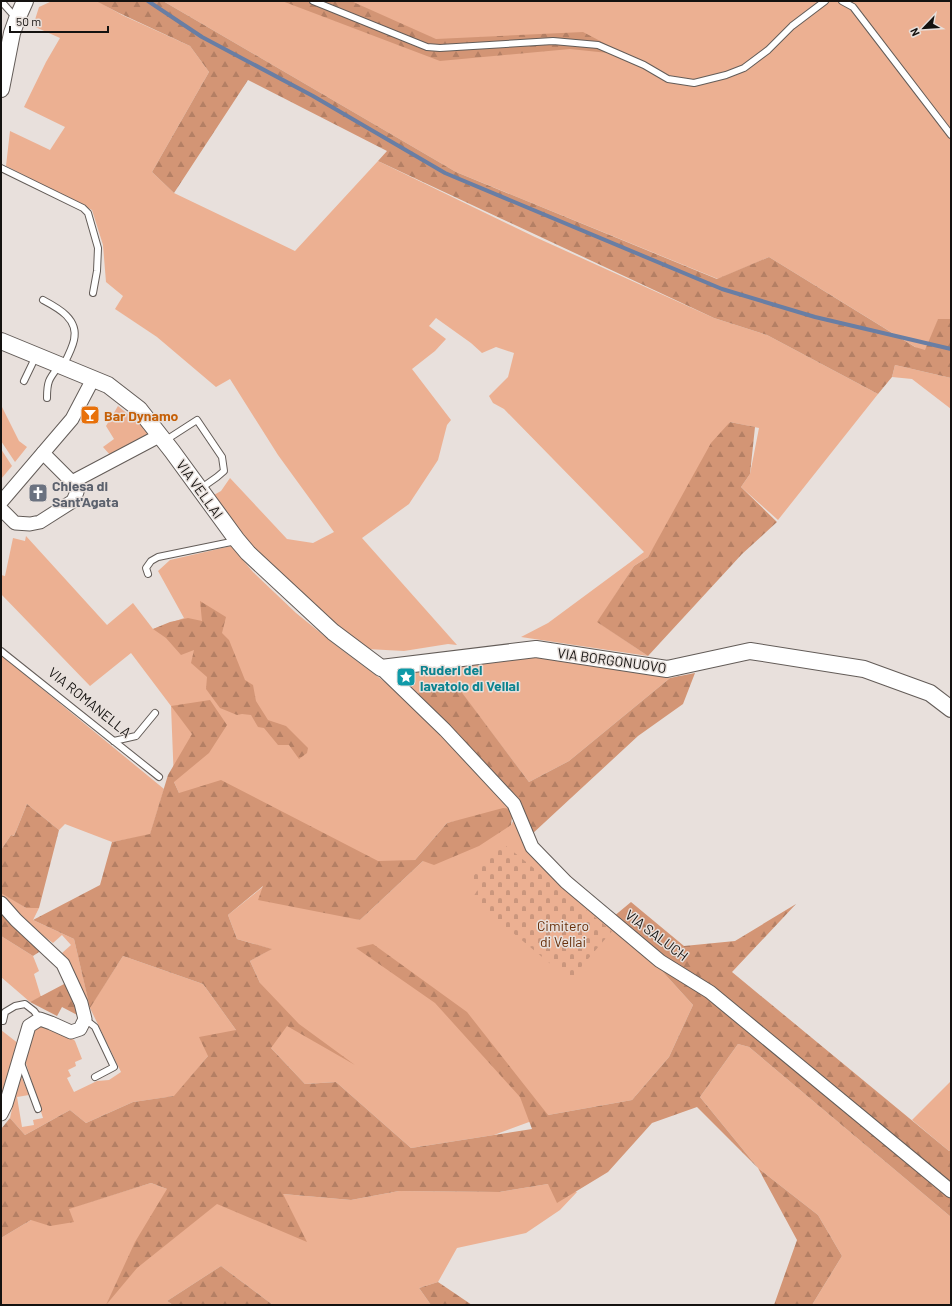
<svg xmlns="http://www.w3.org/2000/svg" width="952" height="1306" viewBox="0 0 952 1306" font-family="Barlow,sans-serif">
	<defs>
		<pattern id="forest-firs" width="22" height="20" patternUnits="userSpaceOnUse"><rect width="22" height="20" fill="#d39575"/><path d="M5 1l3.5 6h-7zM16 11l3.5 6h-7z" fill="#b47f64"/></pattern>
		<pattern id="cemetery-stones" width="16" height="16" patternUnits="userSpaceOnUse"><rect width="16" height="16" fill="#ecb092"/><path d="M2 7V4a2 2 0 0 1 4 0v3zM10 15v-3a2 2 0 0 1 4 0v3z" fill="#ca967d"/></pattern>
	</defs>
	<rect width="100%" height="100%" fill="#e8e0dc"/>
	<g fill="#ecb092">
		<polygon points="52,1 97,1 122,15 190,46 209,72 152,172 174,193 295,251 378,161 535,237 714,318 767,335 878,394 778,520 741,487 750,474 759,428 730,422 648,557 634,566 598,622 648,656 521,637 548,623 644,552 504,409 493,403 489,396 508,377 514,353 496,347 482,353 471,343 436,318 429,326 446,339 435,351 412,369 451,420 447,425 438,460 409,504 362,538 457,645 448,644 404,651 367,649 336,629 243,541 212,496 221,491 230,478 287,539 313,543 334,532 278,455 230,379 216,387 157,337 115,309 123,296 106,282 103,245 92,210 6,166 10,131 50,150 65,127 24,107 46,62 60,38 33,26 39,7"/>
		<polygon points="163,1 951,1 951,319 938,320 925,353 769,257 718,279 456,172"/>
		<polygon points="895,365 951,378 951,409 912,379 892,377"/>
		<polygon points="1,405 19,441 27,447 15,462 1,441"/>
		<polygon points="118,406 147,430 148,434 145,437 111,456 103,447 114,439 106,426"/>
		<polygon points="1,449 12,466 1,479"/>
		<polygon points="26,536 107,625 133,603 153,629 184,618 158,571 170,560 231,546 253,572 296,613 338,647 401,694 433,728 497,789 513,809 447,823 415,860 375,871 179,793 174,782 171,706 131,653 90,686 1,594 1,575 5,576 13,538 25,541"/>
		<polygon points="1,655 164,789 150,835 112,842 65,824 59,830 27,804 14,836 11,835 1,850"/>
		<polygon points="537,655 670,678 569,761 529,782 457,687 418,693 403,689 407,671"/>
		<polygon points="522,804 531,835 536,843 613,917 693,1005 669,1057 632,1100 548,1115 494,1135 411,1148 336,1082 305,1084 271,1048 260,983 250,961 271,949 237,939 228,915 264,886 360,920 423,861 511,825"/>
		<polygon points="1,892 26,908 39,908 33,920 74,939 90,1007 123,956 203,984 236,1030 208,1056 175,1096 133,1102 86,1123 70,1110 25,1135 10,1118 20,1073 29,1095 17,1097 22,1127 34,1125 33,1120 43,1118 24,1057 33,1030 41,1022 52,1025 73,1039 75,1041 82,1059 75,1062 76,1066 68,1070 71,1076 67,1078 74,1092 97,1081 109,1080 121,1072 90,1008 84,1000 62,953 71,945 62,935 53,943 17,916 1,898"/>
		<polygon points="1,936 33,956 39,971 34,974 41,997 30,1002 1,977"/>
		<polygon points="1,1030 19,1044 1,1114"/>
		<polygon points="738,1044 749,1047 951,1217 951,1305 812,1305 842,1256 818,1215 758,1168 700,1097"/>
		<polygon points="951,1081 951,1150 949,1151 912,1120"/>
		<polygon points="151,1183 167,1189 283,1194 351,1200 399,1191 499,1192 548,1184 577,1192 560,1210 526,1233 457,1248 438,1282 419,1288 431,1305 273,1305 221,1266 167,1301 173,1305 1,1305 1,1238 31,1220"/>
	</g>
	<g fill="url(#forest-firs)">
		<polygon points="96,1 163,1 456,172 717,279 769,257 915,347 925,350 938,319 951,319 951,378 895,365 892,377 878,394 767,335 714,318 378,161 387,151 248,80 174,193 152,172 209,72 190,46 119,13"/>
		<polygon points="282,1 351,1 436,39 583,32 627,55 570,49 440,61"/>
		<polygon points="730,422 755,427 750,474 741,487 777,522 742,554 648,656 597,622 634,566 648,557 711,443"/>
		<polygon points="200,601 226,617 222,633 229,640 245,680 253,685 256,701 268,720 286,726 308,748 307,753 299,759 289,745 278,745 264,728 258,727 251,715 242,714 237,715 220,708 206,689 207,677 191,663 194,650 181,655 166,638 153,629 170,622 188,618 202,621"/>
		<polygon points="695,673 683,704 638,736 531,835 522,804 495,774 422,700 418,693 457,686 529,782 569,761 670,678"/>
		<polygon points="210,700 227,725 209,753 174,782 179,793 221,780 378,861 415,860 447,823 503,808 513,809 511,825 479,846 434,865 423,861 360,920 258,900 263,886 228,915 237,939 272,949 250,961 260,983 299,1024 355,1065 287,1026 271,1048 305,1084 336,1082 411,1148 532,1129 520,1097 435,1003 356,948 373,944 467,1012 548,1115 632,1100 669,1057 693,1005 613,917 631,902 684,946 735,941 796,904 732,972 949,1151 951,1150 951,1217 749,1047 738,1044 700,1097 758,1168 818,1215 842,1256 812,1305 774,1305 797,1240 758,1168 697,1107 652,1123 608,1172 557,1203 548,1184 499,1192 399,1191 351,1200 283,1194 307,1242 217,1204 137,1268 106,1305 135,1242 167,1189 151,1183 69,1209 74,1222 50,1226 31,1220 1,1238 1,1129 10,1118 25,1135 70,1110 86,1123 133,1102 174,1096 208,1056 199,1037 236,1030 203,984 123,956 90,1008 74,939 33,920 100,885 112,842 150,834 168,775 192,734 171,706"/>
		<polygon points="27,804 59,830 39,908 26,908 1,893 1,850 11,835 14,836"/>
		<polygon points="1,911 42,950 33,956 1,936"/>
		<polygon points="66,983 81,1017 62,1007 57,1016 30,1002"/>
		<polygon points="221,1266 273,1305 173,1305 167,1301"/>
		<polygon points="438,1282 472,1305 431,1305 419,1288"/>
	</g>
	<polygon fill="url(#cemetery-stones)" points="501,842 612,931 570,980 472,899 480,886 471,879"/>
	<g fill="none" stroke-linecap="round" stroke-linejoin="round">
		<polyline stroke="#697ea4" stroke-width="4" points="148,1 202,37 313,96 445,173 722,289 815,317 951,349"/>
		<defs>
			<g id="service">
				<polyline points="1,1 16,18"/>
				<polyline points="313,1 427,47 440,48 553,41 598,45 644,65 668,79 694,83 726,75 744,68 768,50 792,26 825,1"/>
				<polyline points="842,1 853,7 951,135"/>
				<polyline points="1,168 83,208 88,213 98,248 97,271 93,293"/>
				<path d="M43 300C58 308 79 319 74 340 72 349 67 358 63 366"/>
				<polyline points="24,381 36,356"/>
				<path d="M47 398C47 381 49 379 59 366"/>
				<polyline points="166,440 197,420 222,457 224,471 217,477 200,489"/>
				<polyline points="148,574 146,568 151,561 158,557 236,541"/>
				<polyline points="1,651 159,777"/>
				<polyline points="114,741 136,736 155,713"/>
				<polyline points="85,1019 95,1027 114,1067 95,1077"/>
				<polyline points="3,1021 5,1012 15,1006 25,1004 34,1011 40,1019"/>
				<polyline points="21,1063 38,1109"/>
			</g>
			<g id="minor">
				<polyline points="72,482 159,436"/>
				<polyline points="1,502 72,419 93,379"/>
				<polyline points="1,509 15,523 30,524 40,522 73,501 77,492 72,482 43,453"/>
				<polyline points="381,668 445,730 514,804 532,847 566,882 660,961 710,992 951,1191"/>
				<polyline points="1,903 16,920 63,964 81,1003 85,1019 80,1029 71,1032 51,1023 40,1019 29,1026 6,1104 1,1114"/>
			</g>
			<g id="tertiary">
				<polyline points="1,89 12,33 17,19 25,1"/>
				<polyline points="1,341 108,385 139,409 172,451 237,540 248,553 333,632 381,668 536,649 667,669 750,651 864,669 930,693 951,709"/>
			</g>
		</defs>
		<use href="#service" stroke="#635c58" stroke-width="8"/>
		<use href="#minor" stroke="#635c58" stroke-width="15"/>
		<use href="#tertiary" stroke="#635c58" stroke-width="18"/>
		<use href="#service" stroke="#fff" stroke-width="6"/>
		<use href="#minor" stroke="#fff" stroke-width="13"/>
		<use href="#tertiary" stroke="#fff" stroke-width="16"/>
	</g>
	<defs>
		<symbol id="bar-square" viewBox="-11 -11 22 22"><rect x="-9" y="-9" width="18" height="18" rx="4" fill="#e8710a" stroke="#e8e0dc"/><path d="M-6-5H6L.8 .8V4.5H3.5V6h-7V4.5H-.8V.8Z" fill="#fff"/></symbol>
		<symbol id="church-square" viewBox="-11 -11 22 22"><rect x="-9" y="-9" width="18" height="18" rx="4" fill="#6b7280" stroke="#e8e0dc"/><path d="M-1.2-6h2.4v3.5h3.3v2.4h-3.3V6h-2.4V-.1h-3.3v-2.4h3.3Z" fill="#fff"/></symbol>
		<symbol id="sight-square" viewBox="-11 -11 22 22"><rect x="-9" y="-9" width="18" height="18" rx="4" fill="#0f9aa8" stroke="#e8e0dc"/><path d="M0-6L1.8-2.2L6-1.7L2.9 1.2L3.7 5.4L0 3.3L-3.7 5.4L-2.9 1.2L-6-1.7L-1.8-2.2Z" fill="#fff"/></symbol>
	</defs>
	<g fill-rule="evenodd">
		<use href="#bar-square" x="79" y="404" width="22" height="22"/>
		<use href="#church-square" x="27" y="482" width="22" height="22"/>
		<use href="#sight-square" x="395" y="666" width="22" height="22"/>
	</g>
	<g text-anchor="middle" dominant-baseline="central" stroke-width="3" stroke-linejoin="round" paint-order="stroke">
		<g font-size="14" font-weight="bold" fill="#c56008" stroke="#e8e0dc" text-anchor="start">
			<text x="104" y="415">Bar Dynamo</text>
		</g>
		<g font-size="14" font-weight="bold" fill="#5b616d" stroke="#e8e0dc" text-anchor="start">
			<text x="52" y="485">Chiesa di<tspan x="52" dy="16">Sant'Agata</tspan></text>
		</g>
		<g font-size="14" fill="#141210" stroke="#e8e0dc">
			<text transform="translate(200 489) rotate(54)">VIA VELLAI</text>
			<text transform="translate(612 660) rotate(8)">VIA BORGONUOVO</text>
			<text transform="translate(90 702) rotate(39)">VIA ROMANELLA</text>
			<text transform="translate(657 935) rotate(37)">VIA SALUCH</text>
		</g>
		<g font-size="14" font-weight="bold" fill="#0d838f" stroke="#e8e0dc" text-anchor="start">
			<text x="420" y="669">Ruderi del<tspan x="420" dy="16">lavatoio di Vellai</tspan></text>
		</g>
		<g font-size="14" fill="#682f0a" stroke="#e8e0dc">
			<text x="563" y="925">Cimitero<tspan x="563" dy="16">di Vellai</tspan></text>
		</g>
	</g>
	<rect width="952" height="1306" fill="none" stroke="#141210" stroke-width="4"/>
	<g transform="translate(924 28) rotate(245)" stroke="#e8e0dc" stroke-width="3" paint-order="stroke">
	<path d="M0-3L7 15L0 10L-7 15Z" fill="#141210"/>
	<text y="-6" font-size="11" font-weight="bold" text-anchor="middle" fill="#141210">N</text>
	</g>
	<path d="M10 26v6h98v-6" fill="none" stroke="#141210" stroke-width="2"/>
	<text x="16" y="26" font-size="12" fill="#141210" stroke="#e8e0dc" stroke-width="3" paint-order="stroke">50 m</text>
</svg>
